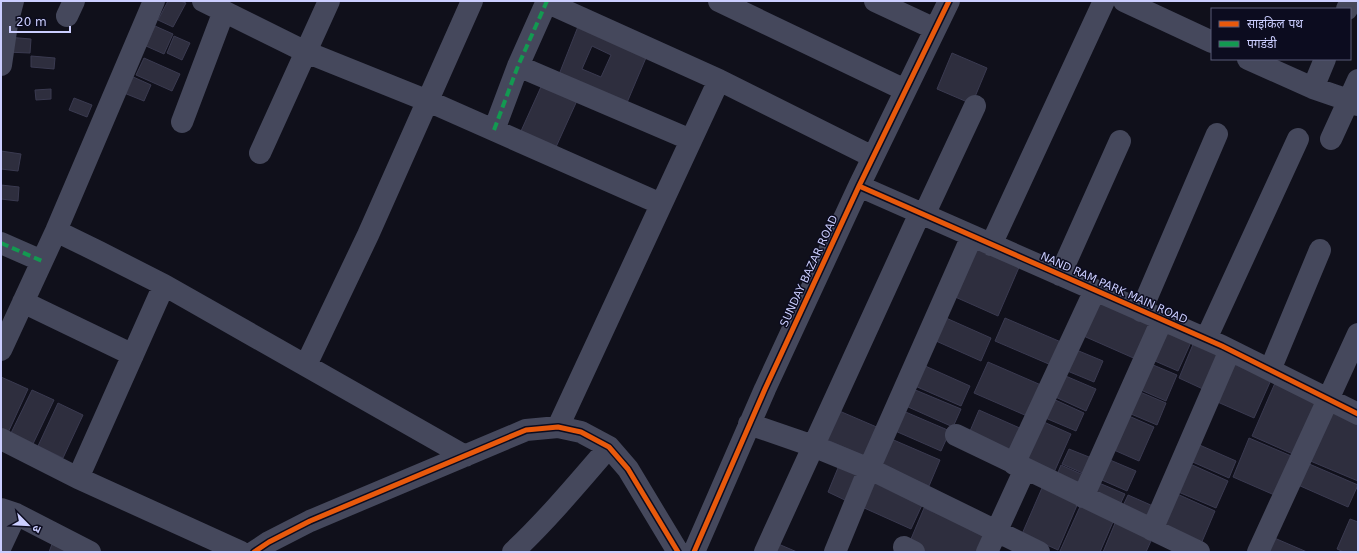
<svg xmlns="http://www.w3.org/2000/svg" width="1359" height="553" viewBox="0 0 1359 553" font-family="'DejaVu Sans','Noto Sans Devanagari',sans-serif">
	<rect width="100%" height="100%" fill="#10101b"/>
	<path fill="#2e2e3e" stroke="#3a3a50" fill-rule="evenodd" d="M168,1H180L186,3L173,27L158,20Z
		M579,24L648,53L626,105L558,77ZM592,46L611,55L601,77L582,69Z
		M155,26L173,34L164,54L146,46Z
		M174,36L190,43L182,60L167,53Z
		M7,37L31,39L30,53L6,52Z
		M952,53L987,68L972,104L937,89Z
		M31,56L55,58L54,69L31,67Z
		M144,58L180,74L172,91L136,75Z
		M131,76L151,85L144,101L124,93Z
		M545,78L580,94L556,147L521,131Z
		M51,89V99L36,100L35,90Z
		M74,98L92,105L87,117L69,110Z
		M1,151L21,154L18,171L1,169Z
		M1,185L19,187L18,201L1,199Z
		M975,246L1020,265L998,316L953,296Z
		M1095,298L1154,323L1138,360L1079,334Z
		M946,318L991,338L981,361L936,341Z
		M1005,318L1061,342L1051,365L995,341Z
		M1162,327L1192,340L1178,371L1148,358Z
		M1194,342L1221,353L1205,390L1179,378Z
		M1074,349L1103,361L1094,382L1065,370Z
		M988,362L1041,385L1027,416L974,393Z
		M1146,362L1177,375L1166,401L1134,387Z
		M1229,362L1271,380L1254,418L1213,400Z
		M923,365L970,386L961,406L915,386Z
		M1061,374L1096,389L1086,411L1051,395Z
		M1,377L28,389L7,435L1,430Z
		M1275,383L1318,402L1295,455L1252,436Z
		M913,389L961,409L953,427L906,406Z
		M1133,389L1166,403L1157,425L1124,411Z
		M32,390L54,400L32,446L10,435Z
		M1051,398L1084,413L1076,431L1043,417Z
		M58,403L83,415L63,458L38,446Z
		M1330,409L1358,421V481L1308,460Z
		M837,410L879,428L866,457L825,439Z
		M901,410L950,431L941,451L893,430Z
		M979,410L1022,429L1010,457L967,438Z
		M1122,413L1154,427L1139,461L1107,447Z
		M1037,419L1071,434L1052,477L1018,462Z
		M889,438L940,460L929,486L878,464Z
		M1249,438L1296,458L1279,497L1233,477Z
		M1195,443L1236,461L1229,478L1188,460Z
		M1069,449L1094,459L1087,475L1062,464Z
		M1103,457L1136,471L1127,491L1095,477Z
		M840,463L862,473L849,502L828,492Z
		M1188,463L1228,481L1216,508L1176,491Z
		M1307,463L1358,485L1348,507L1298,485Z
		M1061,465L1088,477L1081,493L1054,482Z
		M1092,480L1125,494L1118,509L1086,495Z
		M873,481L923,503L911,529L862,507Z
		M1045,481L1081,496L1058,550L1022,534Z
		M1175,493L1215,511L1201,544L1160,526Z
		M1128,495L1153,506L1146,521L1121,510Z
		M1083,500L1116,515L1100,552H1062L1060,551Z
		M924,508L989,536L982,552H921L908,546Z
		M1118,516L1155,532L1146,552H1103Z
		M1350,519L1358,522V552H1344L1337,549Z
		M1272,537L1307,552H1266Z
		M776,543L797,552H772Z
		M52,544L68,552H49Z"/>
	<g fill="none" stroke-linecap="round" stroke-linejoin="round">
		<path stroke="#45485c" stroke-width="22" d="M203,1L306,52L428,101L661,204
			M719,1L905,90
			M875,1L935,29
			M1124,1L1212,42
			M546,2L719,80L873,157
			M1347,9L1351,1
			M67,16L74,1
			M1248,59L1313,88L1348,100L1358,105
			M1,65L7,24L13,1
			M518,66L691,140
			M1313,88L1325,59
			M182,122L224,11
			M494,130L518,66L547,1
			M1331,139L1358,80
			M260,153L329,1
			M859,186L1222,346L1358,414
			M924,215L975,106
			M56,231L99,252L164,285L78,478
			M1,243L42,261
			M991,245L1104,1
			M1060,275L1120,141
			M164,285L465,456
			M23,302L133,355
			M1141,311L1217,134
			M1206,339L1298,139
			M1,350L56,231L154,1
			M306,365L368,235L472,1
			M1270,370L1320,250
			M749,424L813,446L874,471L1039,552
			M558,427L719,80
			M956,435L1199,552
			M1,439L78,478L241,552
			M1014,464L1095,290
			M1083,497L1162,320
			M1,509L16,514L90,552
			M1152,530L1230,350
			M1,546L16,514
			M904,547L914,552
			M254,552L269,542L310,521L526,430L558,427L581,432L609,447L628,469L678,552
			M513,552C547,520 578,483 609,447
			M694,552L765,389L859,186L949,1
			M765,552L920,213
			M835,552L869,469L972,236
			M987,552L1025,469
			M1258,552L1358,334"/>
		<path stroke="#139951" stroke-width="4" stroke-dasharray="8 4" stroke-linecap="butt" d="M494,130L518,66L547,1
			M1,243L42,261"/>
		<g stroke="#0c0c1f" stroke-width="8">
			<path id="cycleway" d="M859,186L1222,346L1358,414
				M254,552L269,542L310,521L526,430L558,427L581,432L609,447L628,469L678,552
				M694,552L765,389L859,186L949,1"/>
		</g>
		<use href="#cycleway" stroke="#e8590c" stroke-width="5"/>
	</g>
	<g text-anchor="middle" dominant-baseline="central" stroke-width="3" stroke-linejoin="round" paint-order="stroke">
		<g font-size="11" fill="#cbceff" stroke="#0c0c1f">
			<text transform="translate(809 271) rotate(-65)">SUNDAY BAZAR ROAD</text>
			<text transform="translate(1114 288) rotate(24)">NAND RAM PARK MAIN ROAD</text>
		</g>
	</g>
	<rect width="1359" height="553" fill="none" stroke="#cbceff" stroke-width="4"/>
	<rect x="1211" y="8" width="140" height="52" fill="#0c0c1f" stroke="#585a79"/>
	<rect x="1219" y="21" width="20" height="6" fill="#e8590c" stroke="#585a79"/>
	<text x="1247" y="28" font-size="12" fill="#cbceff">साइकिल पथ</text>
	<rect x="1219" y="41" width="20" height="6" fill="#139951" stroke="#585a79"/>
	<text x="1247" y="48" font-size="12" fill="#cbceff">पगडंडी</text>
	<g transform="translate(28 525) rotate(114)" stroke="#0c0c1f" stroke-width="3" paint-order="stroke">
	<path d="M0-3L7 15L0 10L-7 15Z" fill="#cbceff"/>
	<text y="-6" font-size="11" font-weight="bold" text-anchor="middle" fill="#cbceff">उ</text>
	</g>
	<path d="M10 26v6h60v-6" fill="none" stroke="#cbceff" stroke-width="2"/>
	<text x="16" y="26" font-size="12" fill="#cbceff" stroke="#0c0c1f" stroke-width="3" paint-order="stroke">20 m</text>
</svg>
